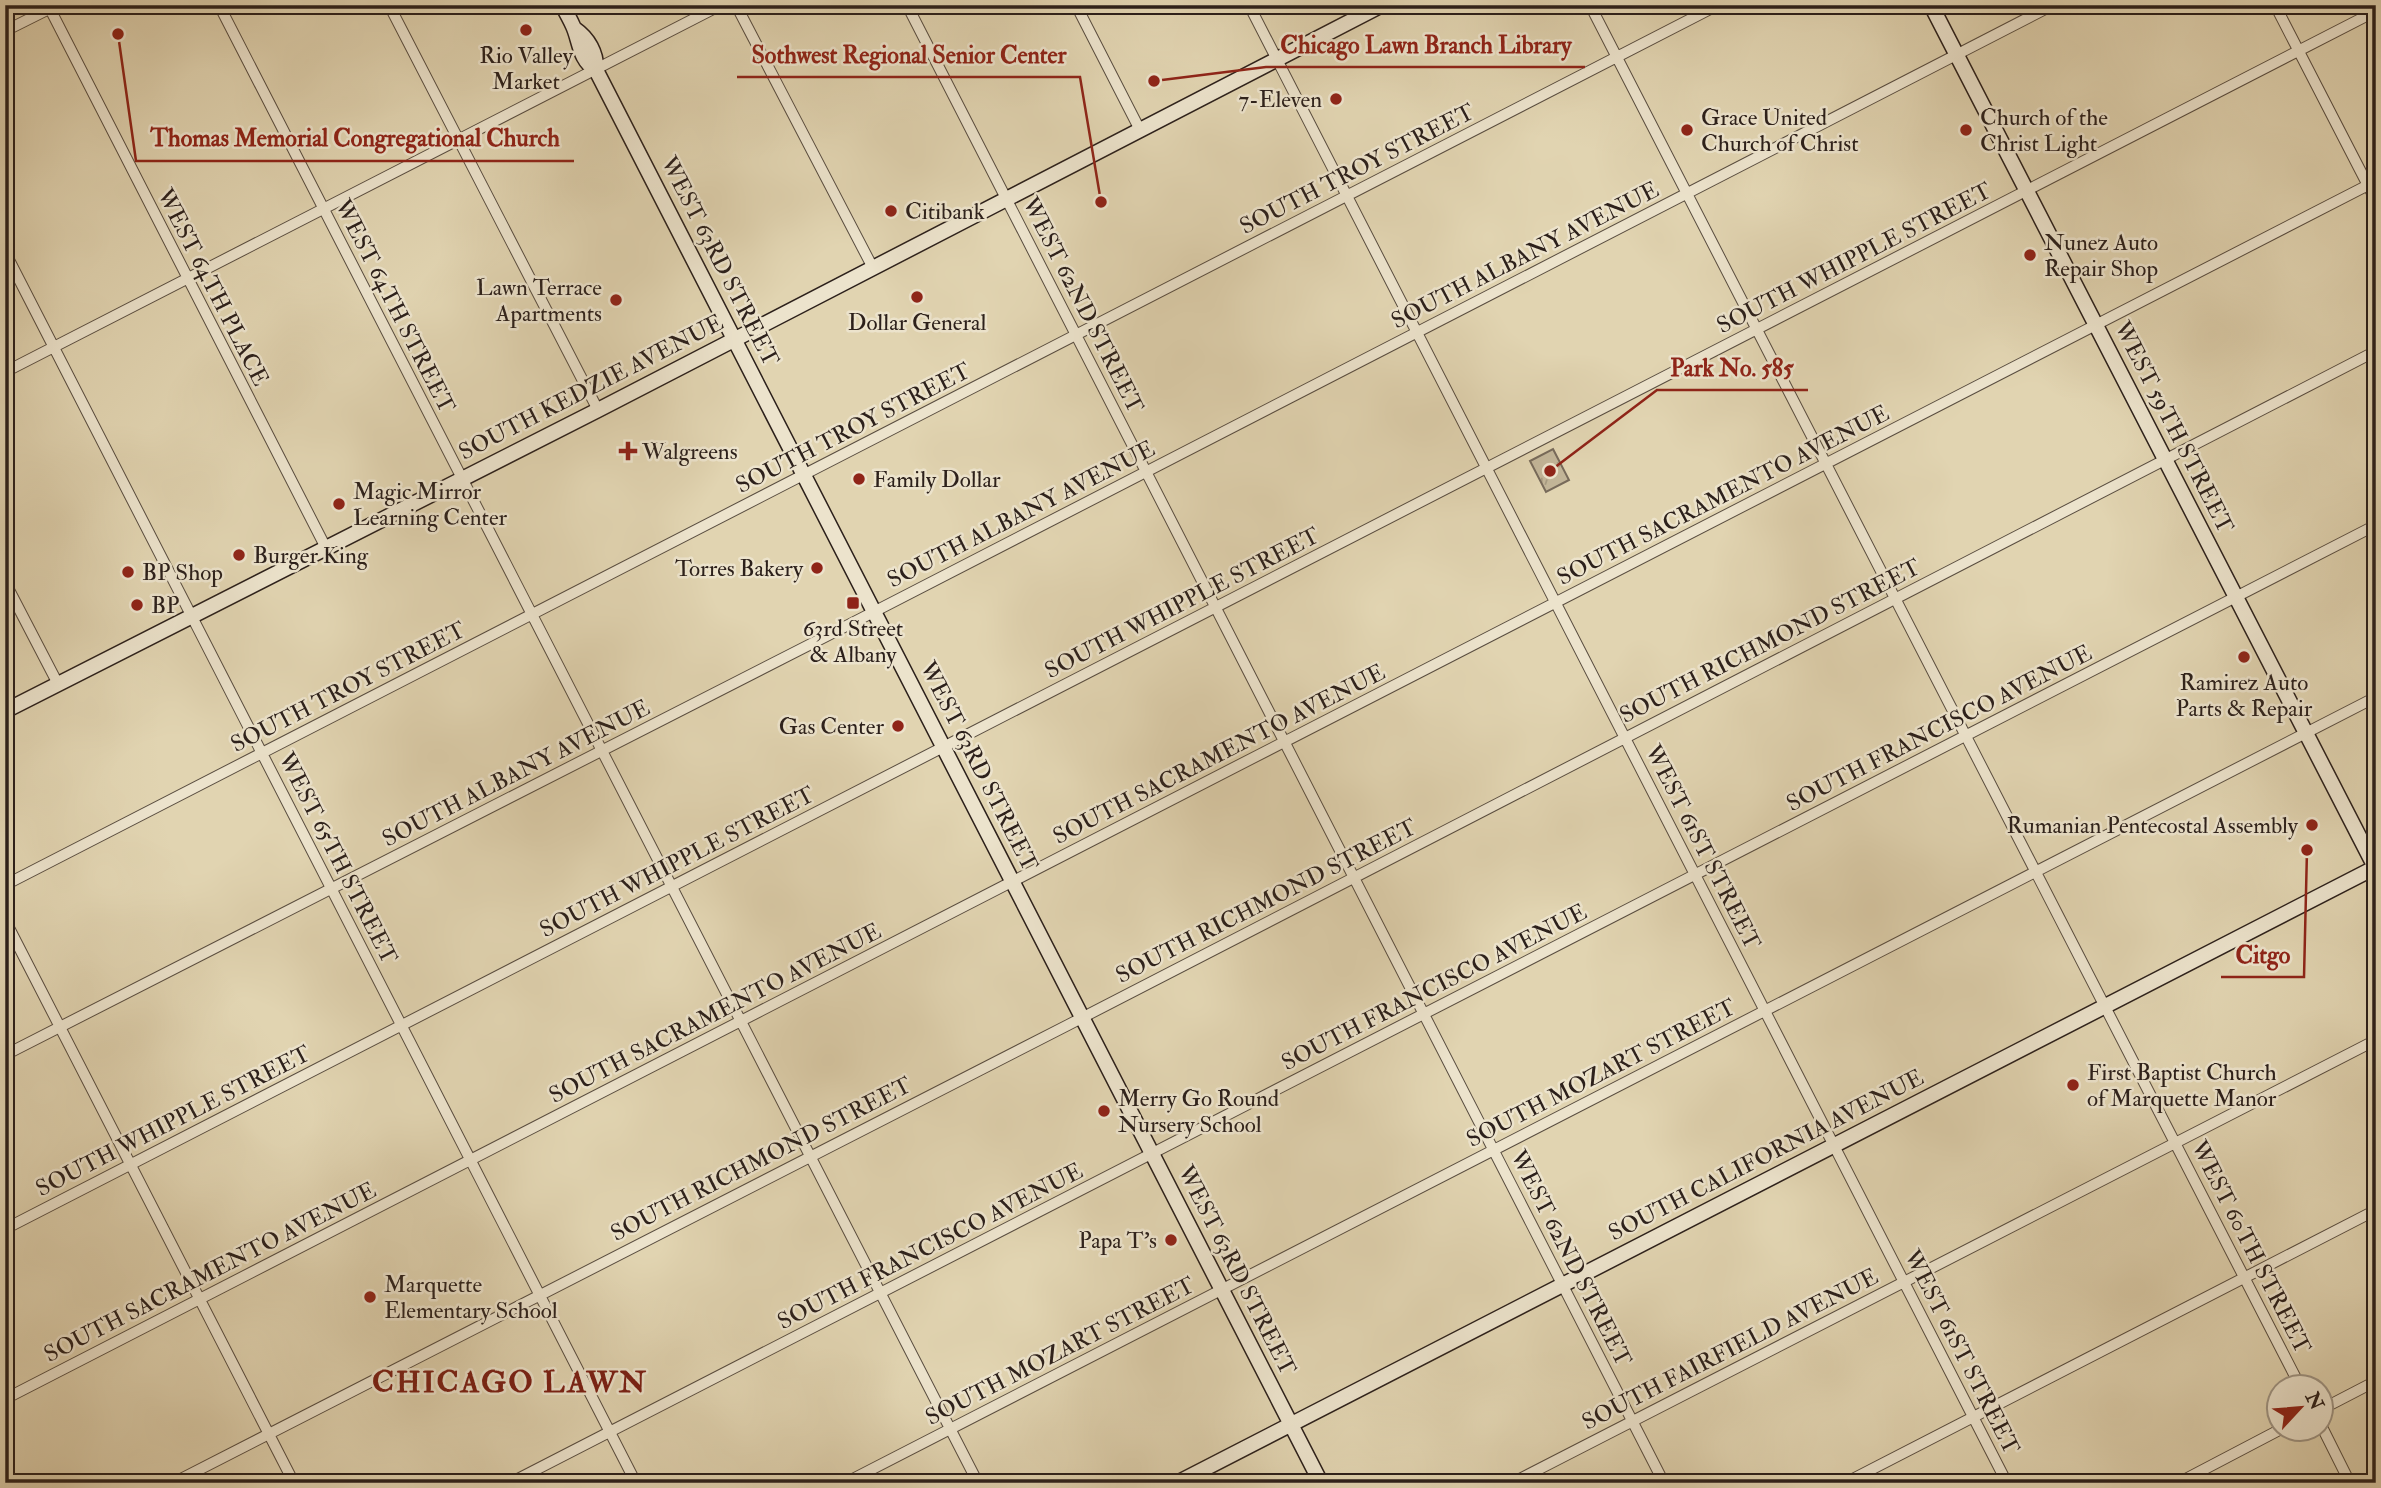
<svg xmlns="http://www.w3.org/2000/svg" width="2381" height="1488" viewBox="0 0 2381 1488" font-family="'IM FELL Double Pica',serif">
	<defs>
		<pattern id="park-tufts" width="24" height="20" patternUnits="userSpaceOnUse" patternTransform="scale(1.75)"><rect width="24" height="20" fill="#c2b598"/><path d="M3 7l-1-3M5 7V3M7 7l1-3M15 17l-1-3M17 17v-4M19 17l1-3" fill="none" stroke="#a79b82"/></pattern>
	</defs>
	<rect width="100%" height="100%" fill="#e1d4b1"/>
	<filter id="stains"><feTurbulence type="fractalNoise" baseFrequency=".00286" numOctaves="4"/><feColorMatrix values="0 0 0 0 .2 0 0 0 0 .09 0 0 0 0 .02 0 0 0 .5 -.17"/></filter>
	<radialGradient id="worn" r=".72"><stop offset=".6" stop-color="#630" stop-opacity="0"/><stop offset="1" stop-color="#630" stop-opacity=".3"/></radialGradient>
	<path fill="url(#park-tufts)" stroke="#776a5a" stroke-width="2" d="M1553,449L1569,480L1546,492L1530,461Z"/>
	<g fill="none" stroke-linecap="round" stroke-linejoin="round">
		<g stroke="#594d40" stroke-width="12">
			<path id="street" d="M48,5L326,548
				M219,5L978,1483
				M389,5L598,410
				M736,5L873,268
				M907,5L1664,1483
				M1076,5L1140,130
				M1249,5L2007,1483
				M1590,5L2300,1386
				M2275,5L2376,201
				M5,31L55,6
				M5,252L636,1483
				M5,372L721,5
				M5,582L58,684
				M5,885L1718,5
				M5,920L294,1483
				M5,1055L860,619L2053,5
				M5,1229L2376,11
				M5,1399L2376,181
				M2322,1409L2376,1381
				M2322,1427L2350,1483
				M173,1483L1068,1025L2376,351
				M510,1483L2376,525
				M845,1483L2376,697
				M1512,1483L2376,1040
				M1845,1483L2376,1210
				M2178,1483L2283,1428"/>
		</g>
		<g stroke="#2c201b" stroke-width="17">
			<path id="secondary" d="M562,5C566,12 570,19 573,26C580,41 579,60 596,70L1321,1483
				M1931,5L2376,869
				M575,29C588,38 597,53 596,70
				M5,711L598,410L1382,5
				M1177,1483L2376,867"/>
		</g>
		<use href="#street" stroke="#ece3cc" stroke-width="10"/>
		<use href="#secondary" stroke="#ece3cc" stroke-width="14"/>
	</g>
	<g fill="#8f2418" stroke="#ece3cc" stroke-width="2.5">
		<circle cx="526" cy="30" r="7"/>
		<circle cx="1336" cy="99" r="7"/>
		<circle cx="1687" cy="130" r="7"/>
		<circle cx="1966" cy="130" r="7"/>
		<circle cx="891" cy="211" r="7"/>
		<circle cx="2030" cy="255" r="7"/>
		<circle cx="917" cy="297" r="7"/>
		<circle cx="616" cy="300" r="7"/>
		<path d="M624.5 440.5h7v7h7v7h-7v7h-7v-7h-7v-7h7z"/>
		<circle cx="859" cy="479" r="7"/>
		<circle cx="339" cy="504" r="7"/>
		<circle cx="239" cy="555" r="7"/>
		<circle cx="817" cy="568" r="7"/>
		<circle cx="128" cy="572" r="7"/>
		<rect x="846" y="596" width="14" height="14" rx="3.5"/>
		<circle cx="137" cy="605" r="7"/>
		<circle cx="2244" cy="657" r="7"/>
		<circle cx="898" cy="726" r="7"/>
		<circle cx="2312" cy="825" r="7"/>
		<circle cx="2073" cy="1085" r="7"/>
		<circle cx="1104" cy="1111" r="7"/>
		<circle cx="1171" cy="1240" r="7"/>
		<circle cx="370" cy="1297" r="7"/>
	</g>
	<g text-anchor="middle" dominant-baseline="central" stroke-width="5" stroke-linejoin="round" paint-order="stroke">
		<g font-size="23" fill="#2c201b" stroke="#ece3cc" text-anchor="start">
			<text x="526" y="55" text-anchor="middle">Rio Valley<tspan x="526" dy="26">Market</tspan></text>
			<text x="1322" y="99" text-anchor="end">7-Eleven</text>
			<text x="1701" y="117">Grace United<tspan x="1701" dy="26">Church of Christ</tspan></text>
			<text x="1980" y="117">Church of the<tspan x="1980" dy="26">Christ Light</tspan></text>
			<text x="905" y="211">Citibank</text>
			<text x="2044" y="242">Nunez Auto<tspan x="2044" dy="26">Repair Shop</tspan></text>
			<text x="602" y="287" text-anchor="end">Lawn Terrace<tspan x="602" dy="26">Apartments</tspan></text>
			<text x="917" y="322" text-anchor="middle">Dollar General</text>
			<text x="642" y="451">Walgreens</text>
			<text x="873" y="479">Family Dollar</text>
			<text x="353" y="491">Magic Mirror<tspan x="353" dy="26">Learning Center</tspan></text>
			<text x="253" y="555">Burger King</text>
			<text x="803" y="568" text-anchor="end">Torres Bakery</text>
			<text x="142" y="572">BP Shop</text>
			<text x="151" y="605">BP</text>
			<text x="853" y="628" text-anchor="middle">63rd Street<tspan x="853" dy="26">&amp; Albany</tspan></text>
			<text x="2244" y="682" text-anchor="middle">Ramirez Auto<tspan x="2244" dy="26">Parts &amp; Repair</tspan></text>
			<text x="884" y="726" text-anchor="end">Gas Center</text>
			<text x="2298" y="825" text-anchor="end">Rumanian Pentecostal Assembly</text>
			<text x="2087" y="1072">First Baptist Church<tspan x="2087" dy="26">of Marquette Manor</tspan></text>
			<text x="1118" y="1098">Merry Go Round<tspan x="1118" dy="26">Nursery School</tspan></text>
			<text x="1157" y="1240" text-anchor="end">Papa T's</text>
			<text x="384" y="1284">Marquette<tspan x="384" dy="26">Elementary School</tspan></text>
		</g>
		<g font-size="23" fill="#2c201b" stroke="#ece3cc">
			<text transform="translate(1357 169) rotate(-27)">SOUTH TROY STREET</text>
			<text transform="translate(1525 255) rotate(-27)">SOUTH ALBANY AVENUE</text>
			<text transform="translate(1854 258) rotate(-27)">SOUTH WHIPPLE STREET</text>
			<text transform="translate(720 261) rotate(63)">WEST 63RD STREET</text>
			<text transform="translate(213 287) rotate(63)">WEST 64TH PLACE</text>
			<text transform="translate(1083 305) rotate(63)">WEST 62ND STREET</text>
			<text transform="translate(395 306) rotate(63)">WEST 64TH STREET</text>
			<text transform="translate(591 387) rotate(-27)">SOUTH KEDZIE AVENUE</text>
			<text transform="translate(2174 427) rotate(63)">WEST 59TH STREET</text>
			<text transform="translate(853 428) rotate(-27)">SOUTH TROY STREET</text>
			<text transform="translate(1723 495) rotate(-27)">SOUTH SACRAMENTO AVENUE</text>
			<text transform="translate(1021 514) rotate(-27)">SOUTH ALBANY AVENUE</text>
			<text transform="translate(1182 603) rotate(-27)">SOUTH WHIPPLE STREET</text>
			<text transform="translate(1770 641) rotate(-27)">SOUTH RICHMOND STREET</text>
			<text transform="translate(348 687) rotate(-27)">SOUTH TROY STREET</text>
			<text transform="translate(1939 728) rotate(-27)">SOUTH FRANCISCO AVENUE</text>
			<text transform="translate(1219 754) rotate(-27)">SOUTH SACRAMENTO AVENUE</text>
			<text transform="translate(979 766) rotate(63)">WEST 63RD STREET</text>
			<text transform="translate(516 773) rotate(-27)">SOUTH ALBANY AVENUE</text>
			<text transform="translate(1703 847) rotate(63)">WEST 61ST STREET</text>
			<text transform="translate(338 858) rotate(63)">WEST 65TH STREET</text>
			<text transform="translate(677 862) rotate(-27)">SOUTH WHIPPLE STREET</text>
			<text transform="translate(1266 901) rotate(-27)">SOUTH RICHMOND STREET</text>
			<text transform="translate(1434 987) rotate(-27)">SOUTH FRANCISCO AVENUE</text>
			<text transform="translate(715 1013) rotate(-27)">SOUTH SACRAMENTO AVENUE</text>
			<text transform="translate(1601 1073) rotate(-27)">SOUTH MOZART STREET</text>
			<text transform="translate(173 1121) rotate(-27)">SOUTH WHIPPLE STREET</text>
			<text transform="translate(1766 1155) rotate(-27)">SOUTH CALIFORNIA AVENUE</text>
			<text transform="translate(761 1159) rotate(-27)">SOUTH RICHMOND STREET</text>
			<text transform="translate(930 1246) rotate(-27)">SOUTH FRANCISCO AVENUE</text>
			<text transform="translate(2251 1247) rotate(63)">WEST 60TH STREET</text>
			<text transform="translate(1571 1258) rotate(63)">WEST 62ND STREET</text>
			<text transform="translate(1237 1270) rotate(63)">WEST 63RD STREET</text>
			<text transform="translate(210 1272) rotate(-27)">SOUTH SACRAMENTO AVENUE</text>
			<text transform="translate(1730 1349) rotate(-27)">SOUTH FAIRFIELD AVENUE</text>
			<text transform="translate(1060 1351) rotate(-27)">SOUTH MOZART STREET</text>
			<text transform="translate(1962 1352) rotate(63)">WEST 61ST STREET</text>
		</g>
		<g font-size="30" font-weight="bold" letter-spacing="2" fill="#7a1f14" stroke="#ece3cc">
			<text x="510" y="1382">CHICAGO LAWN</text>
		</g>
	</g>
	<path fill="none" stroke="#8f2418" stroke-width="2.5" d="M1154 81L1266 67H1585M1101 202L1080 77H737M118 34L136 161H574M1550 471L1657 390H1808M2307 850L2304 977H2221"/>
	<g fill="#8f2418" stroke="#ece3cc" stroke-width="2.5">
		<circle cx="1154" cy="81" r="7"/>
		<circle cx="1101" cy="202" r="7"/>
		<circle cx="118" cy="34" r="7"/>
		<circle cx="1550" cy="471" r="7"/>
		<circle cx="2307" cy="850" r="7"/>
	</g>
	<g font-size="24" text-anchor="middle" font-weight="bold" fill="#8f2418" stroke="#ece3cc" stroke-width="5" stroke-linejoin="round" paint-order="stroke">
		<text x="1426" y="53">Chicago Lawn Branch Library</text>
		<text x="909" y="63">Sothwest Regional Senior Center</text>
		<text x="355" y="146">Thomas Memorial Congregational Church</text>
		<text x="1732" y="376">Park No. 585</text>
		<text x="2263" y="963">Citgo</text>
	</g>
	<rect width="2381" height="1488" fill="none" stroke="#e1d4b1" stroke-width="28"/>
	<rect x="7" y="7" width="2367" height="1474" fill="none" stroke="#2c201b" stroke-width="3.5"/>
	<rect x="14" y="14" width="2353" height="1460" fill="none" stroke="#2c201b" stroke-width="2"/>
	<g transform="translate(2300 1408) rotate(64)"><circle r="33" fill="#ece3cc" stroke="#9f9585" stroke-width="2"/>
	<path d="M0-5L12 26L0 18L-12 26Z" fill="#8f2418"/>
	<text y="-10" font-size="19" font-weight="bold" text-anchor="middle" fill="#2c201b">N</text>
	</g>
	<rect width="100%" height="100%" filter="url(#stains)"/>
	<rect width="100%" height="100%" fill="url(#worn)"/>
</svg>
